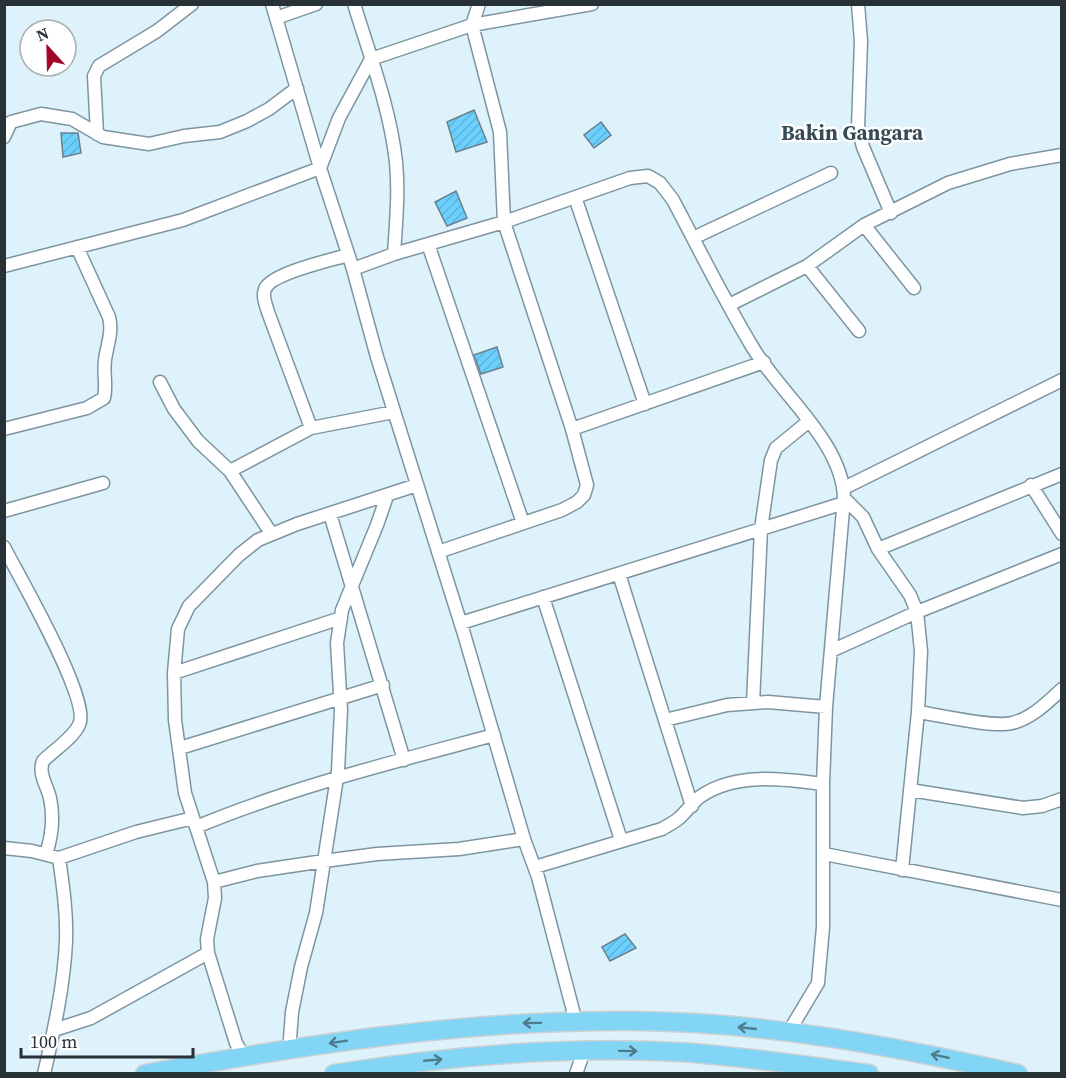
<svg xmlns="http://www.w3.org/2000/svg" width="1066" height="1078" viewBox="0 0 1066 1078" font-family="'Source Serif 4',serif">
	<defs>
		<pattern id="building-hatch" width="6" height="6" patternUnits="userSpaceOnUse" patternTransform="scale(1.5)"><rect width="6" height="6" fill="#6bd0fd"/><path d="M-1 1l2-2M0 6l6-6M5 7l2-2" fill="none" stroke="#5db3d9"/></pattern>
	</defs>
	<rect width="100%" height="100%" fill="#def2fc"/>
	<path fill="url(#building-hatch)" stroke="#6a808c" stroke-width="1.5" d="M474,110L487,142L456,152L447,122Z
		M601,122L611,135L594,148L584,135Z
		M61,133H78L81,153L63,157Z
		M456,191L467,218L447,226L435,202Z
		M497,347L503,367L481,374L474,355Z
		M625,934L636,948L610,961L602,947Z"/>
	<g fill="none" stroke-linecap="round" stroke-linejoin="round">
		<g stroke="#7e95a1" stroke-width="15">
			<path id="street" d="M272,4L320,168L353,269L377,357L464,634L524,839L538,877L576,1022
				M354,4C370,56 390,108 396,162C399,193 396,223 394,254
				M858,4L861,41L858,128L863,147L891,213
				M276,18L316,4
				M11,122L41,114L72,119L103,137L149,144L184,136L220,132L247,121L269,109L297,88
				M97,134L94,76L99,66L157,31L192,4
				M4,137L11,122
				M575,197L645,404
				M864,225L914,288
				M693,238L831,173
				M428,244L523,523
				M4,266L183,220L320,168L339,118L371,59L472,25L592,4
				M807,266L859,331
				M353,269L394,254L504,222L630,178L648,176L660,183L673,200C699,249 724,300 753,348C780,393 843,443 844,498L826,707L823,784V927L818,983L788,1033
				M729,305L807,266L864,225L948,183L1010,164L1062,155
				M160,382L174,409L198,441L230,471L271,533
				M311,428L268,312C266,305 262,296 265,289C271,273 332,260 348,255
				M4,429L87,408L104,398C107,385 103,372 105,360C107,345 113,332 109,317L77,247
				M572,429L764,362
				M230,471L311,428L394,412
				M1031,485L1062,534
				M844,488L1062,380
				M844,498L863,517L878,549L910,595L917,612L921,651L918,712L902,870
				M4,511L103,483
				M330,514L404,760
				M4,547C18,575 92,701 79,725C72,739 54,750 43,761C38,774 47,785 50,798C54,817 52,836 46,854
				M878,549L1062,474
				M438,552L562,510L577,502L584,495L587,485L572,429L504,222L500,132L472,25L479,4
				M619,574L692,806
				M543,597L621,840
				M461,623L844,503
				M831,651L917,612L1062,554
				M174,673L341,618
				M753,703L761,529L771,460L776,448L809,421
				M918,712C939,715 993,728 1012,723C1031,719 1048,702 1062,689
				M665,720L727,705L768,702L826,707
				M180,748L383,685
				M910,790L1023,808L1042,806L1062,799
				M196,827C292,787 394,762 494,735
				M4,848L32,851L59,858L136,832L193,818
				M824,854L1062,900
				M535,867L662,829C667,826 673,823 678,819C686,813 692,802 701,796C736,772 784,779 823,784
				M214,882L257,871L324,861L377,854L459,849L524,839
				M54,1030L91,1018L208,953
				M294,1049L290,1039L292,1012L301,967L316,913L338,771L341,710L337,643L342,610L377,525L387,496
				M244,1057L236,1043L208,953L207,939L215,898L214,882L185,793L175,720L174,673L178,629L189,606L239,555L258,540L297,524L417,485
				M44,1074C54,1030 64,986 66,941C67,913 63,886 59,858
				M576,1074L584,1051"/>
		</g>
		<g stroke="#cfd2d3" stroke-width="21">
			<path id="primary" d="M145,1074C307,1044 471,1019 636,1021C765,1022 893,1046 1018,1074
				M334,1074C447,1056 564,1046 679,1052C742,1056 806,1066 869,1074"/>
		</g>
		<use href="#street" stroke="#fff" stroke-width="12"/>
		<use href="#primary" stroke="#82d5f5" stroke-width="18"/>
	</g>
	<defs><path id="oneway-shaft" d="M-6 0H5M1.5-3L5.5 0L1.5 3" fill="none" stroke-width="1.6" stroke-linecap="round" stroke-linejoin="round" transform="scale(1.5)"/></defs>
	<g stroke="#507b8c">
		<use href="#oneway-shaft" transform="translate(532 1023) rotate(179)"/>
		<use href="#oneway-shaft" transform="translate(747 1028) rotate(-174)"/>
		<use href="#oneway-shaft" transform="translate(338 1042) rotate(171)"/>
		<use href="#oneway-shaft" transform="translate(628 1051) rotate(1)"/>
		<use href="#oneway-shaft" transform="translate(940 1056) rotate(-168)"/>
		<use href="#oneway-shaft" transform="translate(433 1060) rotate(-5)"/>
	</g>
	<g text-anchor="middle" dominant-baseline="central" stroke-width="5" stroke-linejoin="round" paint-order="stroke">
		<g font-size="21" font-weight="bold" fill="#364b56" stroke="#fff">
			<text x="852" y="132">Bakin Gangara</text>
		</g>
	</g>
	<rect width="1066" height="1078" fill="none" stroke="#273136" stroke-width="12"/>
	<g transform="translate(48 48) rotate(338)"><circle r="28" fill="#ffffff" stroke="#a9adaf" stroke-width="1.5"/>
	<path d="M0-4.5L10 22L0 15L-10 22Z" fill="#a30529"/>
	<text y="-9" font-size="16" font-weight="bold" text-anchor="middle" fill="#273136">N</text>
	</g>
	<path d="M21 1048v9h172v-9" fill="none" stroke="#273136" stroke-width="3"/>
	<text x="30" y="1048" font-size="18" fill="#273136" stroke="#ffffff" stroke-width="4.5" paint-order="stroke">100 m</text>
</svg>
